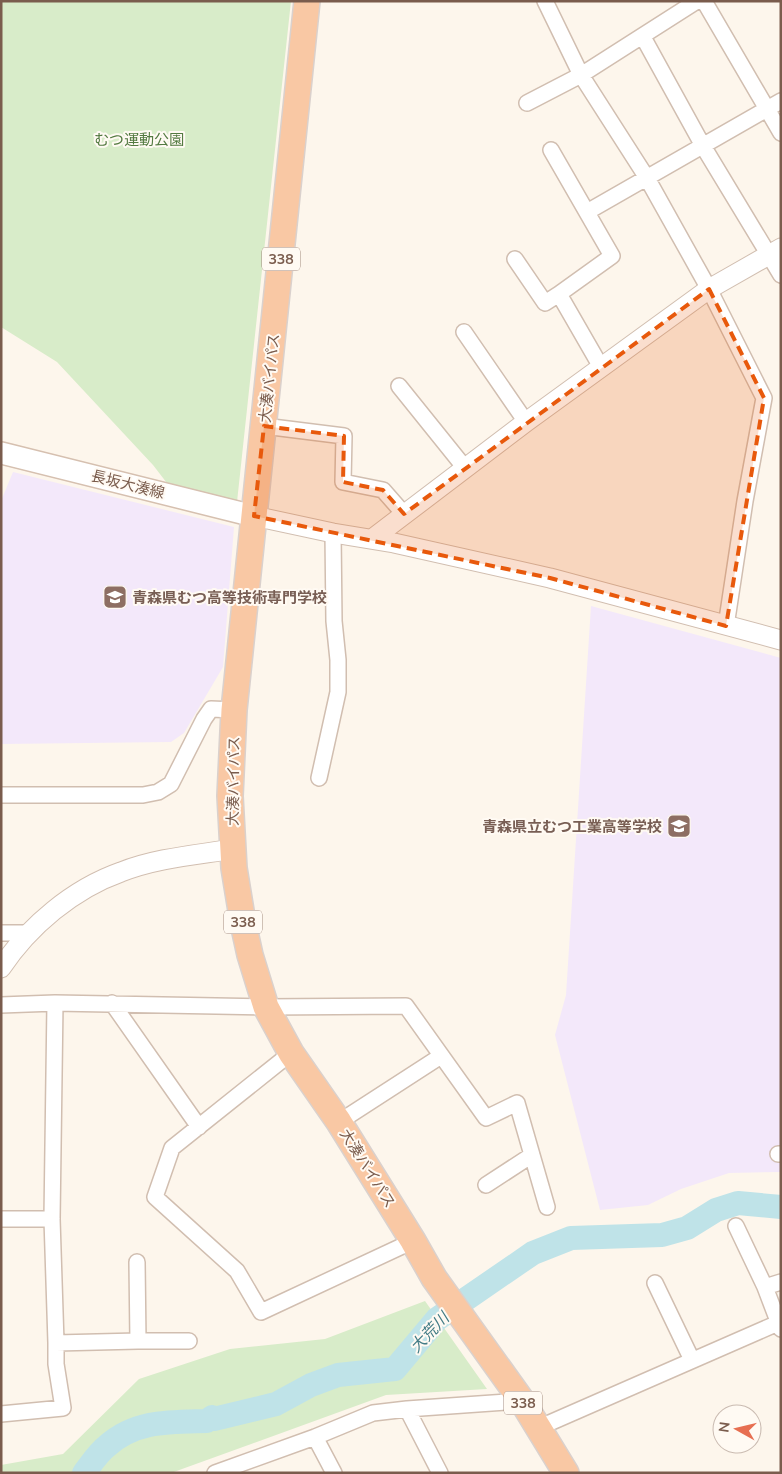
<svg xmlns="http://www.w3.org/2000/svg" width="782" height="1474" viewBox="0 0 782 1474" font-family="Mulish,'Noto Sans JP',sans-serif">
	<rect width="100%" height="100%" fill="#fdf6ec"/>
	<path fill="#f3e8fa" d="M13,472L234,527L223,667L184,733L171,742L1,744V501Z
		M591,606L781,658V1172L729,1173L681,1189L648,1205L600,1210L555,1035L566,995Z"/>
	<path fill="#d8ecc9" d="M1,1H291L237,502L170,487L153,465L57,362L1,327Z
		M425,1301L487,1389L386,1395L171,1473H1V1465L63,1454L139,1379L230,1349L325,1339Z"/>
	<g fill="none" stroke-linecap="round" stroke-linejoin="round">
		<path stroke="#bfe3e8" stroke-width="24" d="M84,1473C91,1464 98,1453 107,1446C136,1420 170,1422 207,1421L212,1417L214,1419L276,1404L311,1385L338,1375L395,1369L437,1319L533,1253L571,1238L662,1235L687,1228L716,1210L738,1203L781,1207"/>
		<g stroke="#d1beb0" stroke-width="18">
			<path id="minor" d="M545,1L581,75L647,178L709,289L764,398L745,501L726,626
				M704,1L781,133
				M643,37L703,146L781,275
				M527,103L581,75L697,1
				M551,150L612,256L559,294L601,367
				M587,212L781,101
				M515,259L545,303L559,294
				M464,332L526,422
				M399,386L465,468
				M264,426L344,436L343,482L383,490L404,514
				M319,778L338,692V660L334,621L333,533
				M1,795H143L158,792L171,784L204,719L211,709L234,710
				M1,933H28
				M55,1003L52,1219L56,1343L138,1341H189
				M112,1003L199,1127
				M1,1005L55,1003L266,1007L406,1006L486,1118L517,1103L547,1207
				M291,1053L172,1148L155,1197L237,1271L261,1312L413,1241
				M339,1122L441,1056
				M778,1154H781
				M486,1185L532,1155
				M1,1219H52
				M736,1226L765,1287
				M137,1262L138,1341
				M781,1282L765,1287L781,1329
				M655,1283L692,1360
				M407,1409L440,1473
				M1,1414L63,1408L56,1364V1343
				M538,1428L778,1323
				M315,1437L334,1473
				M215,1473L315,1437L373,1413L407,1409L522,1401"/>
		</g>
		<g stroke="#d1beb0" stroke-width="21">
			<path id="tertiary" d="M254,516L333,533L394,543L550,578L781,640
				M372,539L526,422L709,289L781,248
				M1,968C29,926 73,889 121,872C156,858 196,855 233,849"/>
		</g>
		<g stroke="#d6c0b0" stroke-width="24">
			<path id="secondary" d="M1,453L254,516"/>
		</g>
		<g stroke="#dad1cd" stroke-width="28">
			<path id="trunk" d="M307,1L234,710L230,796L234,868L243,923L250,955L266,1007L291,1053L339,1122L413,1241L434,1278L522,1401L566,1473"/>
		</g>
		<use href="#minor" stroke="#fff" stroke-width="15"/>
		<use href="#tertiary" stroke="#fff" stroke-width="19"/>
		<use href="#secondary" stroke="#fff" stroke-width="21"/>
		<use href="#trunk" stroke="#f9c8a4" stroke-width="25"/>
	</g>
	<path fill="#e8590c" fill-opacity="0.2" stroke="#e8590c" stroke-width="4" stroke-dasharray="10 6" stroke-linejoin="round" d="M709,289L764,398L726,626L550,578L254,516L264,426L344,436L343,482L383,490L404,514Z"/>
	<defs>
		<g id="university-square" transform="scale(1.25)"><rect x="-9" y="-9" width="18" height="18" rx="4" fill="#8d6e63" stroke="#fffaf3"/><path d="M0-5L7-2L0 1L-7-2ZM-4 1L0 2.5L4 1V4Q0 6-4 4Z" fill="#fff"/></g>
		<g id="school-square" transform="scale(1.25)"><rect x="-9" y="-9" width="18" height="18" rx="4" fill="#8d6e63" stroke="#fffaf3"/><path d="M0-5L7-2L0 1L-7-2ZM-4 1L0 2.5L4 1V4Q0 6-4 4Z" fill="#fff"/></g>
	</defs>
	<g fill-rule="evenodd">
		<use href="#university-square" x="115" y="597"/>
		<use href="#school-square" x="679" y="826"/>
	</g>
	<g text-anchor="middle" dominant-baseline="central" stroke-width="4" stroke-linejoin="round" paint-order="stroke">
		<g fill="#fffaf3" stroke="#a28b7f" stroke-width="1">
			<rect x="262" y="247.5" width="38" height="23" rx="4"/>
			<rect x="224" y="910.5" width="38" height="23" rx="4"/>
			<rect x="504" y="1391.5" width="38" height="23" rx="4"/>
		</g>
		<g font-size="14" font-weight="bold" fill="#7a5c4d">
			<text x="281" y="259">338</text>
			<text x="243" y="922">338</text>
			<text x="523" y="1403">338</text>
		</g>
		<g font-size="15" fill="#537a41" stroke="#fffaf3">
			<text x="139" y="139">むつ運動公園</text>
		</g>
		<g font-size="15" fill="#7a5c4d" stroke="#fffaf3">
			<text transform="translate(269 378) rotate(-84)">大湊バイパス</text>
			<text transform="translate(128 484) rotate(14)">長坂大湊線</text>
			<text transform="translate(233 781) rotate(-89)">大湊バイパス</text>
			<text transform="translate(368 1168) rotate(58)">大湊バイパス</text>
		</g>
		<g font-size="15" font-weight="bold" fill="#785e54" stroke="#fffaf3" text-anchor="start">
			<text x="132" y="597">青森県むつ高等技術専門学校</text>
			<text x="662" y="826" text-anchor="end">青森県立むつ工業高等学校</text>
		</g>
		<g font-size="16" font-style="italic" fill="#437c86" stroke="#fffaf3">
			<text transform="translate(429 1332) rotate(-46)">大荒川</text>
		</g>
	</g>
	<rect width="782" height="1474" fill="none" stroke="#7a5c4d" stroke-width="5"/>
	<g transform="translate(737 1429) rotate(278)"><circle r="24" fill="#fffaf3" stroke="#cabbb1"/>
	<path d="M0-4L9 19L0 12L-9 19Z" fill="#e76f51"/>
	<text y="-8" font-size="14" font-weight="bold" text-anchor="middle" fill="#7a5c4d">N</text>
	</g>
</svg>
